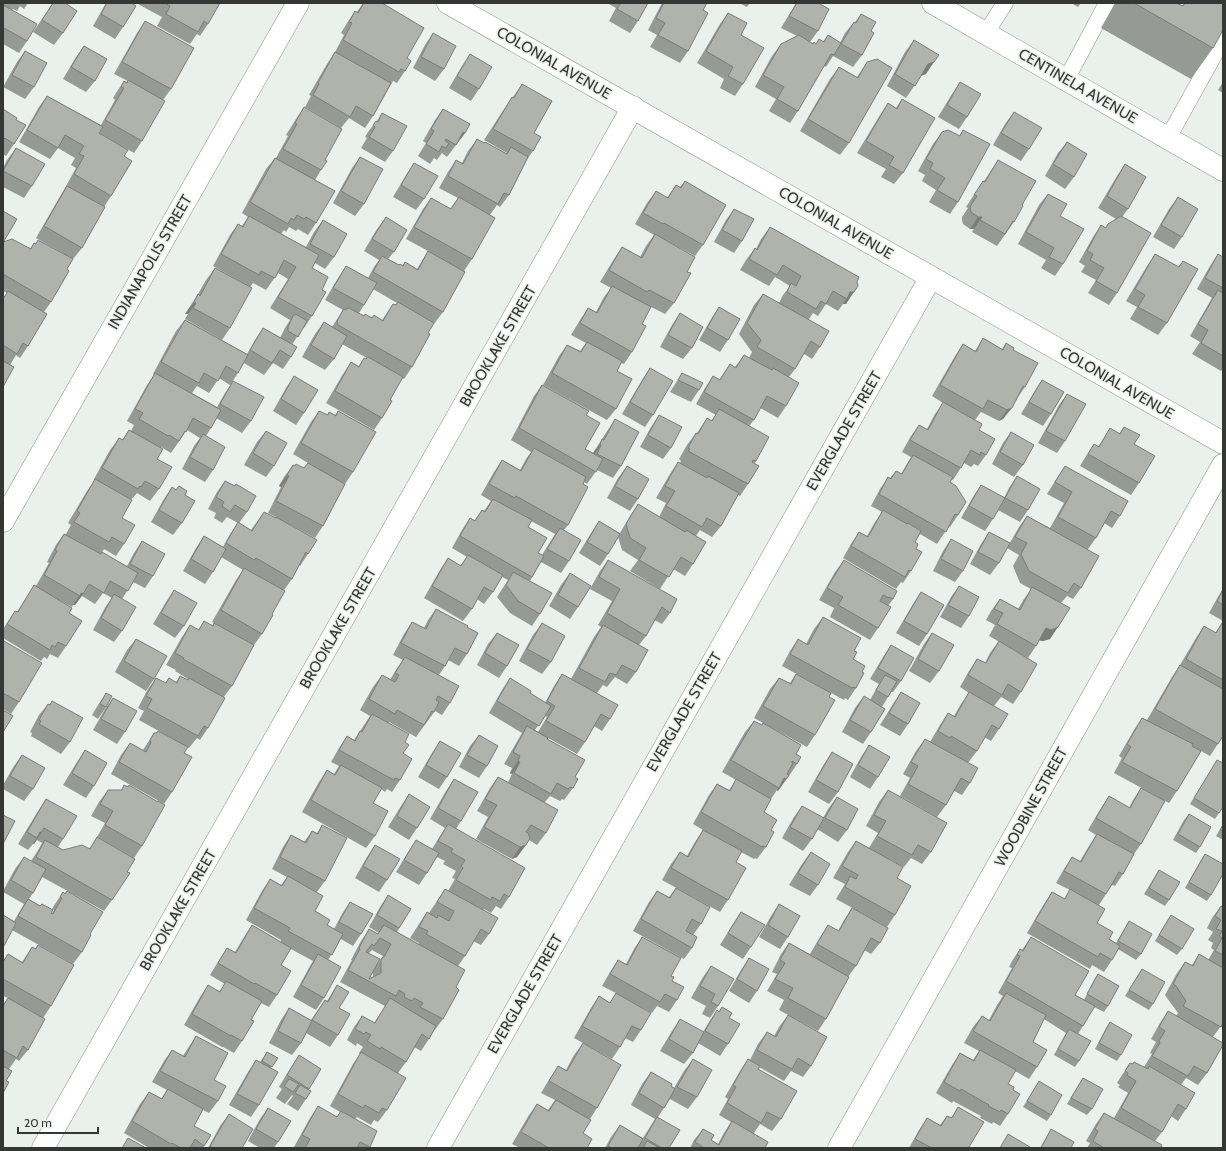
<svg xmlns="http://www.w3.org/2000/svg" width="1226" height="1151" viewBox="0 0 1226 1151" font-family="Cabin,sans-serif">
	<rect width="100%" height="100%" fill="#eaf1ec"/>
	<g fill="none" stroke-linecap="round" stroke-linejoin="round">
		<g stroke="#8a908b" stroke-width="17">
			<path id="lane" d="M986,33L1005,3
				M1066,80L1107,3
				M1168,138L1223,39"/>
		</g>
		<g stroke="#8a908b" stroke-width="23">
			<path id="street" d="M448,3L1223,443
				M3,521L298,3
				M43,1148L633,107
				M438,1148L931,277
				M839,1148L1223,465"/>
		</g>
		<g stroke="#8a908b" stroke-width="23">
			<path id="secondary" d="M933,3L1223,170"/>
		</g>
		<use href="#lane" stroke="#fff" stroke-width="16"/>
		<use href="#street" stroke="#fff" stroke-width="22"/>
		<use href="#secondary" stroke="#fff" stroke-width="22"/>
	</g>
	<path fill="#969a94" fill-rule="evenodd" d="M3,3H28L24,9L20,6L17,11L13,9L12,10L27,41L19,53L3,44Z
		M53,3L63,33L54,45L33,32Z
		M106,3H131L123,27L115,39L93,26Z
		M136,3H220L208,24L200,36L197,34L190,44L157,26L162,17Z
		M363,3H382L407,58L405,71L397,83L393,81L373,116L365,128L349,118L341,128L305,107L311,96L309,95L327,64L335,52L344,35L341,33L347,23L355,11L357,12Z
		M607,3H648L638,21L630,33L609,21L616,8Z
		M662,3H707L703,10L688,51L680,63L650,47L657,35L648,30Z
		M739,3H750L747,7Z
		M796,3H820L818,31L810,42L813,44L823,42L828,35L840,43L845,33L854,22H855L861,14L871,31L862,55L853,67L833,56L826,67L824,66L798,111L790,123L769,111L776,99L755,87L772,56L781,44L797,36L781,28Z
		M1071,3H1081L1078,7Z
		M1115,3H1176L1182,6L1184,3H1223L1213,48L1191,79L1101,28Z
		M728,13L741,35L743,84L735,96L720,88L724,79L697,63L720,24Z
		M145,21L171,89L163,100L142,141L134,153L99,133L124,156L111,196L104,207L82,248L73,259L36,238L59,198L66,186L76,168L71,165L75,158L58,148L50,159L19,142L39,107L47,96L101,125L115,100L113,98L116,93L124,81L127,83L128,81L114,74L137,33Z
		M433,33L444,69L435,81L413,68L425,45Z
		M914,40L926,74L921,76L906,98L887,86L905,52Z
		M84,46L95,81L86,92L63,79L76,57Z
		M25,51L34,87L25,99L3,87L17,62Z
		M470,54L479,89L471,101L449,88L462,66Z
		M867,62L849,143L840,155L800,131L830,79L839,67L857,77Z
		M960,82L967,117L959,129L938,117L952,94Z
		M1223,82V93L1218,90Z
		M522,84L534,133L533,151L526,161L509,195L500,207L497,205L490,215L472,259L464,271L443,312L434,324L433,323L428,333L412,367L404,379L402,378L390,400L382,418L374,430L326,403L343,374L351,362L359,366L364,358L366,359L367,358L342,344L334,359L325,370L302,357L315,334L324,322L332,327L343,310L325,300L338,278L346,266L368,278L374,267L379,260L364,251L377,229L386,217L394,252L388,259L399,265L403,266L405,262L417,269L428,251L406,239L423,209L431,198L450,209L458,198L439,188L448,172L456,160L462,163L468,151L477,139L507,154V153L484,140L504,109L512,97H513ZM373,289L397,303L396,305L393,304L382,320L363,316L359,313L364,305Z
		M902,99L903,173L894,184L881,177L886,169L857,153L880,115L888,103L896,108Z
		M304,107L325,160L321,170L315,180L316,223L308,235L298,229L296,231L289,227L286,232L284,230L281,234L306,247L314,232L323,220L334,257L325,269L315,263L312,268L322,290L312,316L304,328L303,327L292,345L291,357L283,369L273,363L264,375L244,363L238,373L230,385L219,378L209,393L197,386L192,393L217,407L225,393L233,381L251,421L242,433L216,418L211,428L206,436L213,470L205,482L182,469L194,446L200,438L187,430L171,453L161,447L157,459L159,489L150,501L137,493L133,498H132L122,518L124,544L116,556L104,549L101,554L127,566L134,553L142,541L153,576L145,588L133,582L122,599V631L114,642L93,630L106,606L112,598L103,593L95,604L82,596L75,605H73L72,607L59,600L69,613L66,646L58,658L50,654L47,659L44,657L41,661L3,638V629L15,611L17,612L34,585L36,586L49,563L47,562L56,545L64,534H66L71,525L68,523L87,491L95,480L94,479L110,450L119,438L122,440L129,430L131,431L134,425L127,421L147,385L154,375L153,374L176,331L185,320L247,354L255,340L263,328L280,338L285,328L290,320L270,308L288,279L278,273L266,290L253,283L250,287L213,266L230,235L238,224L242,226L248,217L242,213L266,169L275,158H276L288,136L286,135L296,119Z
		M3,109L16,120L14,144L6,156L3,154Z
		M443,109L465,133L447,157L442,153L437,160L434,158L430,164L418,156L426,143L423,141L435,120Z
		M1014,112L1029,149L1021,161L993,145L1005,124Z
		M382,113L393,151L385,162L361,148L367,138L365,137L368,132L376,121H377Z
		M963,130L958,202L950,214L929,202L936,190L922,181L925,175L918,171L933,144L942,132L959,136Z
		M1067,142L1074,177L1065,189L1045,176L1058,153Z
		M16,148L32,186L24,198L3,187V168L7,160Z
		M360,157L364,204L355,216L333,203L352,168Z
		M998,160L1022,205L1014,222L997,246L972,232L974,229H970L963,224L962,220V217L968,208L966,207L975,193L983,181H984Z
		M414,163L424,199L416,210L393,197L406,175Z
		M1125,164L1128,209L1122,217L1117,293L1109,305L1088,293L1096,280L1081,272L1085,266L1079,262L1093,237L1101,225L1106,228L1108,224L1116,219L1098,208L1117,176Z
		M685,181L703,245L695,256L656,235L687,272L674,303L665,314L651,307L642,324L632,352L624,364L621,363L617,371L616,409L607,420L543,385L559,356L567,345L580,351L586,343L571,335L580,320L588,308L596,312L604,297L611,288L600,282L614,259L622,247L640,257L646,246L654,235L635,224L647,203L656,191L667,198L676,185L680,187Z
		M1048,194L1060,216L1063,264L1055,276L1041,268L1046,260L1018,244L1039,205Z
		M1178,197L1182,237L1174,249L1153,237L1169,209Z
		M734,209L742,241L734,253L714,242L726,220Z
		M770,227L857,282L846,304H843L838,311L826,304L818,316L813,313L809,319L820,347L812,359L804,354L795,369L789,377L786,406L778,418L760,408L754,420L749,426L756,461L755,463L748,484L740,496L738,495L721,526L712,537L700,530L696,536L693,564L685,576L673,569L660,589L630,571L638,560L622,550L618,537L608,554L600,566L579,553L591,533L599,521L620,533L630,516L638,504L659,517L666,503L656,498L670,474L678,462L707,478L680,463L681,461L679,459L687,445L696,433H697L707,418L711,421L716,415L696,404L705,388L713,376L719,380L730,364L735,367L744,355L749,358L752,352L739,334L754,305L763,294L779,303L783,295L790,286L775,277L769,286L740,270L746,260L755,248L756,249L761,239Z
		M3,241H4L3,242L30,249L34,243L67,269L51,302L44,312L28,346L20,358L16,355L10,365L3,387V299L7,293L3,291Z
		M1155,254L1178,267L1183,261L1167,323L1158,335L1130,319L1137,307L1126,301L1147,266Z
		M1218,254L1223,257V290L1222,292L1223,293V369L1221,371L1192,354L1200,342L1190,336L1212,298L1197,289L1210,266Z
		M215,268L230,328L222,340L185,319L188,314H185L198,294L206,280Z
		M719,307L728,340L720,352L699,340L711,319Z
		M680,313L692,348L683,359L660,347L672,325Z
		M983,338L1002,349L1006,343L1013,350L1025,387L1003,419L999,421L981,412L975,420L979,430L986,455L978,466L974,464L971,467L964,463L953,480L951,479L950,482L958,515L950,527L949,526L937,544L920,534L915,542L916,549L911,571L903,583L901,582L896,589L843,558L851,544L859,532L867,536L875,522L882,512L871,506L880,489L888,477L890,478L896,471L901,474L911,457L902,452L911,436L919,425L927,429L935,414L943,403L932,396L955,356L963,344L975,351Z
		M650,368L653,415L645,427L622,414L642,380Z
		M682,373L699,390L691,402L670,392Z
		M294,376L304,413L296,425L273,411L286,388Z
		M1042,380L1051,414L1043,426L1021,414L1034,392Z
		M542,385L586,415L585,449L593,453L615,419L621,466L613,478L597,470L587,484L584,482L568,525L564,530L569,561L561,573L541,562L530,581L540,614L532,626L510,613L497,597L508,580L502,577L493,592L484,604L477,599L472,609L463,621L424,598L440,570L448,558L460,566L467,557L452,548L462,530L470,518L474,521L482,510L484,511L491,501L481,495L494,472L502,460L520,470L526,459L531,452L511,440L534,396ZM531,521L555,534L542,555L538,553L528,527Z
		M1067,394L1065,441L1057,453L1038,443L1059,405Z
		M319,411L327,415L329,412L335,415L338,411L353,472L345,484L323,526L315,538L289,524L308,554L300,566L299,565L292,579L284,590L262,634L254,645L232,686L223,698L208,728L200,740L197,738L189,748L139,720L144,711L138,708L148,689L156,678L165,683L169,678L176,682L180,676L187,680L188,679L175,671L176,670L166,665L182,637L190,625L198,630L204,621L212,626L214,623L212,622L236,580L243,570L221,557L213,572L205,584L183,571L196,548L204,536L223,547L230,534L238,523L227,517L222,523L214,518L216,513L208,509L217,492L225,481L247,512L239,523L251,530L264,512L275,518L276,517L268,513L281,487L279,486L284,477L293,465L295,466L304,468L308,463L293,454L311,422Z
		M659,415L671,448L663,459L640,447L651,427Z
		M1124,427L1134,444L1139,483L1131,495L1080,466L1086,456L1094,444L1098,447L1110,428L1119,434Z
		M266,431L274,466L266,477L244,465L257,442Z
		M1011,432L1023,465L1014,477L992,464L1003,443Z
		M627,466L638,499L630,511L607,498L618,478Z
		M1065,466L1120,516L1112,528L1104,523L1096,538L1088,549L1081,588L1073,599L1067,596L1061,603L1050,639L1043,641L1039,640L1036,646L1028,658L989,636L995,625L986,620L991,611L1000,599L1018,609L1024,599L1031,589L1020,583L1013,566L1019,555L1007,548L1019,527L1027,516L1050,528L1064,503L1047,494L1057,478Z
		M1017,476L1028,510L1020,522L998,510L993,519L985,531L961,518L973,497L981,485L1004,498L1009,488Z
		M179,486L185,495L182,523L173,535L151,522L164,499L172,487L176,490Z
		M989,532L999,563L990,575L970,564L981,544Z
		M951,539L963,571L955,582L933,571L943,551Z
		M608,560L670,613L662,624L654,620L646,636L639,645L636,672L627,684L615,677L607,687L603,685L597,693L610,719L602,731L594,726L585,742L577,754L548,738L547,739L575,777L573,788L564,800L562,799L560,801L550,796L545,802L546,833L537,845L529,840L517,857L512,859L476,839L488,817L477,811L490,788L498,777L508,782L512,774L510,773L512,768L504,764L522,733L489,713L502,690L510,678L530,693L545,703L554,686L562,674L571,679L594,637L601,627L598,625L612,601L590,589L600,571ZM545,716L547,717L538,732L535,730Z
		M844,560L893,599L888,606L878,628L870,640L830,617L834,608L819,600L835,572Z
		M570,573L578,607L570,619L549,606L561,585Z
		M959,586L969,616L961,628L940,617L951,597Z
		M1223,588V621L1209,613Z
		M174,590L184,626L175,638L153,624L166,602Z
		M921,592L927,634L919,646L896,633L913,604Z
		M436,609L467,627V654L459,666L448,660L445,666L439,675L450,703L442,715L435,711L416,737L389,722V723L405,742L403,753L400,780L392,792L387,789L385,792L381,789L373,803L375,836L366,848L302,812L319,782L327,770L334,774L339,766L331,762L339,748L347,736L354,740L370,716L360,710L373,687L382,675L390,680L397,668L403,660L393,655L404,634L412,622L424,628L428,620Z
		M823,617L854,651L853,659L862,672L856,688L848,700L845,698L844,700L782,666L790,651L798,639L806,644L814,629Z
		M542,623L551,662L542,674L519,661L533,635Z
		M1222,623L1223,624V736L1210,756L1201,751L1177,791L1169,803L1114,773L1122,758L1119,756L1134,730L1142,718L1147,720L1172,677L1180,665L1196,638L1204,626L1215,633Z
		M497,633L507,666L499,678L477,665L488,644Z
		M932,633L939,671L930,683L909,671L924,644Z
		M136,639L154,679L146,691L115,672L127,650Z
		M999,641L1021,692L1013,704L1001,697L994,706L999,729L991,741L984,737L977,751L968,763L970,783L962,795L954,791L946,805L937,817L900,796L910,778L903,774L916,751L925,739L930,742L940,725L948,713L954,716L961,704L969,693L960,687L969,671L977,659L985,663L990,653Z
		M3,643L19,702L11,714L3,709Z
		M891,645L901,681L893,692H891L882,707L871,732L863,744L842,732L855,708L864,696L870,700L879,684L870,679L883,657Z
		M796,674L829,697L815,735L807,747L754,718L770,689L779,678L790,683Z
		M901,692L908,724L900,736L880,725L893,704Z
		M106,693V707L98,719L92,715L98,705Z
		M113,698L125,732L117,744L93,730L105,709Z
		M52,701L70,742L61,754L31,736L32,733L30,732L39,715L48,704L50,705Z
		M754,721L796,754L797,764L789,776L778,791L777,790L771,799L764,812L771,830L766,847L757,859L755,858L754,859L741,852L736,862L728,900L720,912L662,880L671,864L680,852L687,856L695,842L703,830L693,824L709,795L717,784L729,790L736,780L722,772L745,732Z
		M158,731L184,753L172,792L164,804L111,774L121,755L130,743L143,750L154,733H156Z
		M479,735L487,766L479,778L459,767L470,746Z
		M440,741L447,777L439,789L418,777L432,753Z
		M869,745L878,777L870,789L850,777L861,757Z
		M85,750L94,786L86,798L63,785L77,762Z
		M832,752L838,792L829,804L808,792L824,764Z
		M22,755L33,789L24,801L3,789V785L14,766Z
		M1217,760L1219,813L1215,819L1190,804Z
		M454,779L461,821L456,829L509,897L501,909L496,906L491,913L484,909L483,910L489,934L481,945L473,941L465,956L458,966L456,987L443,1019L434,1031L429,1039L421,1051L414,1047L406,1062L398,1073L387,1110L378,1122L374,1120L371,1125L357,1117L355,1119L370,1147L369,1148H296L294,1147L310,1118L318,1106L337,1117L340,1112L330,1106L353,1064L360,1054L359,1053L363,1047L357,1043L356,1046L347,1040L354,1027L362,1016L374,1023L385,1006L340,982L352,960H351L361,941L369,929L378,934L379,933L369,927L380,907L388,895L411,909L397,932L419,944V943L410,938L419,924L427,912L429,913L445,889L448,891L455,879L452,878L456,871L443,864L445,861L437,857L427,873L419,885L396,872L408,852L416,840L432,849L440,836L445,828L430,819L446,791ZM372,950L383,956L377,965L369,953ZM373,972V977L369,979Z
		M124,785L127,787L129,785L142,846L134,858L97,837L105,823L91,816L99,802L108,790H121Z
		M1141,788V844L1134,854L1123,874L1115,886L1112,885L1106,894L1099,905L1097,923L1109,939L1116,943L1129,921L1141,954L1136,960L1118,949L1112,960L1104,972L1092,965L1090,969L1027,933L1044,904L1052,892L1064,899L1070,890L1056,883L1064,869L1072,857L1080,861L1089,846L1096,835L1088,830L1101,808L1109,796L1129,808L1133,800Z
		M888,790L931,852L922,864L911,858L904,867L889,859L897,878L895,915L887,927L836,899L845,884L833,878L848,852L856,841L869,848L878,833L866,826L879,802Z
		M409,794L417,828L409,840L388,827L401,806Z
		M837,797L847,830L838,842L817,829L812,839L803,851L782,838L794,817L802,806L823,818L828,809Z
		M46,799L63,839L58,847L63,850L89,849L97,837L112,900L104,911L42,877L33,893L29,899L52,913L54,910L52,909L55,904L63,892L65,893L67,891L90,934L82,952L73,964L12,930L3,947V915L14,921L24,904L3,892V891L15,869L24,857L31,861L37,852L42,843L37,840L34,844H33L28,850L18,844L38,811Z
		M1189,814L1200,847L1196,853L1173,840L1184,820Z
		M1223,824V840L1216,836Z
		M322,825L325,881L317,892L315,911L327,925L334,929L342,914L350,902L361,934L353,946L341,939L328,960L324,998L316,1010L293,997L310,966L313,961L291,949L281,965L277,995L269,1007L261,1003L251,1020L242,1041L234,1053L223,1047H222L184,1025L200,997L208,985L219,992L225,984L210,975L219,960L227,948L235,952L244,937L252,925L281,942V940L246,920L262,891L270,879L281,885L287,877L272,869L283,847L291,835L304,842L312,831L317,833Z
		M375,845L387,880L379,892L355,878L367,857Z
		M811,852L818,885L810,896L789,885L802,864Z
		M1205,854L1211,895L1207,901L1185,888L1201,860Z
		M1159,870L1169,900L1165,906L1144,894Z
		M676,888L701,924L693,935L692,948L684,959L633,931L649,902L657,891L669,897Z
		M779,904L788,937L780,949L759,937L771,916Z
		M1221,906L1223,907V1023L1213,1037L1207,1073L1198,1085L1186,1078L1181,1085L1186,1109L1178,1121L1171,1116L1162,1132L1155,1141L1161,1148H1087L1090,1143L1086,1141L1096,1124L1104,1113L1114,1118L1128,1093L1118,1087L1120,1085L1117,1083L1122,1075L1130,1063L1144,1067L1152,1054L1150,1053L1156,1042L1151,1039L1160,1023L1168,1011L1176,1016L1178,1013L1167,998L1165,995L1177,973L1185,962L1192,965L1199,954L1208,960L1214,950L1211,948L1213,943L1208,940L1213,932L1207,928L1212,918Z
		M852,908L880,943L871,954L864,950L856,966L848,977L826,1019L818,1031L779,1010L784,1000L767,991L777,974L772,972L781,954L789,943L810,954L820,937L828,925L838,931L844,920Z
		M741,912L751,947L743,959L720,945L733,924Z
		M1171,915L1182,949L1177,955L1155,941L1167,921Z
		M642,937L671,976L672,981L677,1000L669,1012L657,1006L652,1013L639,1006L641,1030L633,1042L625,1038L620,1047L612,1059L574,1038L591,1008L599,996L610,1003L616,993L602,986L610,972L618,960L626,964L634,949Z
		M1031,937L1075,995L1084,1000L1094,980L1098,974L1108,1006L1104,1012L1094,1007L1083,1026L1078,1034L1079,1061L1075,1067L1054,1055L1066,1033L1044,1019L1033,1042L1037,1067L1029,1079L1015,1071L1008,1084L1013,1090L1008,1114L1000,1126L993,1122L992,1124L980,1118L981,1116L953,1101L952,1103L936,1093L952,1065L960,1053L973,1060L979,1051L964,1043L973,1027L982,1016L989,1020L997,1005L1003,996L998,993L1012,968L1009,967L1012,961L1020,949L1022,950Z
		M38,945L51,1006L43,1018L28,1050L19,1061L16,1059L9,1069L3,1093V1005L8,998L3,996V961L8,954L22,962L32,947L35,949Z
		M749,958L757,991L749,1003L729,991L741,970Z
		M711,966L718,1006L710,1018L702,1014L706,1006L691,998L703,977Z
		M1142,969L1153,1004L1149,1010L1125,996Z
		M337,985L339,1008L338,1035L330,1047L306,1033L301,1043L292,1055L269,1043L281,1020L289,1008L311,1020L325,1000L327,1001Z
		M722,1007L729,1018L728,1044L720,1056L698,1043L693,1053L684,1064L660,1051L672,1031L680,1019L703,1032L709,1022L717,1010L719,1012Z
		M788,1015L811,1066L803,1077L791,1071L784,1081L759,1067L758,1069L781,1119L772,1131L760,1124L754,1133L765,1148H690L694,1140L703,1129L711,1140L718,1144L724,1133L731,1122L719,1115L728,1099L725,1097L740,1071L748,1059L750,1060L758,1044L767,1032L774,1036L779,1027Z
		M1110,1022L1121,1055L1117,1061L1095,1049L1106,1028Z
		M196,1036L214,1080L218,1101L209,1113L203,1110L194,1126L211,1135L203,1148H149L124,1133L140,1104L149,1092L161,1099L167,1090L152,1082L164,1061L172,1050L183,1056L188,1048Z
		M583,1043L597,1108L590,1119L583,1133L587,1148H520L512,1144L529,1115L537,1104L548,1110L555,1100L541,1093L550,1078L558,1066L566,1070L574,1055Z
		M267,1052L278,1058L271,1068L259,1105L251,1117L229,1105L248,1072L256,1060L260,1062Z
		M299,1055L321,1069L308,1089L306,1099L298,1111L287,1104L293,1096L292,1095L285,1104L276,1098L282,1089L279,1087L291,1067Z
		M693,1059L697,1097L688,1109L670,1099L658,1117L669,1148H605L611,1137L620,1125L643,1138L655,1119L631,1105L642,1084L651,1072L674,1088L684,1071Z
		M1083,1078L1092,1109L1087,1115L1067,1104L1079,1084Z
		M1039,1081L1051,1115L1047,1121L1023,1107Z
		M958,1107L969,1147L971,1148H909L919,1130L927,1118L940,1125L947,1116L951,1118Z
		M268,1108L278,1142L274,1148H260L248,1141L260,1119Z
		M229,1114L242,1148H208L220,1126Z
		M1051,1129L1071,1148H1040Z"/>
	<path fill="#7a7d78" d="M934,62L926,74L920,76L928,64Z
		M463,132L465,133L456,145L455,144Z
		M978,217H982L974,229H970Z
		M850,292H854L846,304H843Z
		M194,302L196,303L188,314H185Z
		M1012,408L1003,419L999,421L1007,410Z
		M600,444L601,445L593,457L591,456Z
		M287,475L289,476L281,487L279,486Z
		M81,593L83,594L75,605H73Z
		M1058,627L1050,639L1043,641L1037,640L1046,628Z
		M518,761L520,762L512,774L510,773Z
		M784,778L786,779L778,791L777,790Z
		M40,832H42L34,844H33Z
		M526,845L517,857L512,859L520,847Z"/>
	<path fill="#afb3ac" stroke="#7a7d78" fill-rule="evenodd" d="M53,3H65L77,11L63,33L42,20Z
		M107,3H131L136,6L123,27L101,14Z
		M165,3H220L208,24L204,21L198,32L166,14L170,6Z
		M364,3H382L424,28L407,58L411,61L405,71L401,69L399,72L343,40L352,23L349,22L355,11L358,13Z
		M621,3H648L638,21L617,9Z
		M664,3H707L703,10L708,13L688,51L658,35L665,23L656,18Z
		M797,3H820V4L829,9L818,31L789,16Z
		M1134,3H1176L1183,6L1185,3H1190L1192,4L1193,3H1223V30L1213,48Z
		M3,5L37,24L27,41L4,28L3,31Z
		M728,13L747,23L741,35L764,48L743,84L728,76L733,67L706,51Z
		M861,14L876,22L871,31L874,33L862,55L841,44L854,22L856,23Z
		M145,21L194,48L171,89L122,62Z
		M433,33L456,46L444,69L421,57Z
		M799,35L813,44L814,42L816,44L819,39L824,42L828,35L841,43L834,55L831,54L798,111L777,99L784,87L763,75L781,44Z
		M914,40L939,55L934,62L928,64L915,86L895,74Z
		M84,46L107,59L95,81L71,67Z
		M25,51L47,63L34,87L12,75Z
		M335,52L391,83L373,116L356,106L350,117L313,95L319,84L318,83Z
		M470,54L492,67L479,89L457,76Z
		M877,59L892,68L849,143L808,119L839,67L858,78L867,62Z
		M128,80L165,101L142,141L105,120L124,88L121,87L124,81L127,83Z
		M960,82L981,94L967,117L947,105Z
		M522,84L552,101L534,133L541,137L533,151L493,129L512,97L514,98Z
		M47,96L103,127L99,133L128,150L124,156L132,161L111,196L74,174L84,156L79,154L84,146L65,135L58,148L27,130Z
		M902,99L935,118L903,173L889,165L894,157L866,141L888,103L897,109Z
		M304,107L342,129L325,160L327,161L321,170L283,149L297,124L295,123Z
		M3,109L17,118L16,120L26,125L14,144L5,138L3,140Z
		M443,109L470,124L465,133L463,132L456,145L446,139L445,141L449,143L446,148L442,146L439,152L426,144L434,131L431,129Z
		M1014,112L1042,128L1029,149L1001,133Z
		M382,113L407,126L393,151L369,137L375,127L373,125L376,121L378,122Z
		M948,130L960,136L963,130L990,144L958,202L937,190L945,178L930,169L933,163L926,159L942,132Z
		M477,139L484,143L485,142L507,154L511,147L528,157L509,195L504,193L498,204L448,176L456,160L463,164Z
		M1067,142L1087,154L1074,177L1053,164Z
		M16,148L45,164L32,186L3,171Z
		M360,157L383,169L364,204L341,191Z
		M275,158L335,191L316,223L306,217L304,219L297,215L294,220L291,218L288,224L250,202Z
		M998,160L1036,181L1022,205L1023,206L1014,222L1013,221L1005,234L980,220L982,217H978L971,212L970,208L971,205L977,196L974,195L983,181L985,182Z
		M414,163L438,176L424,199L401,185Z
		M1125,164L1146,177L1128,209L1107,196Z
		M685,181L726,205L703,245L664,223L663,224L643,213L656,191L668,198L676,185L681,188Z
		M67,186L105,207L82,248L44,226Z
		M1048,194L1067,204L1060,216L1084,229L1063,264L1049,257L1054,248L1026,232Z
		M459,197L495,218L472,259L414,227L431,198L451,209Z
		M1178,197L1198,209L1182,237L1161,225Z
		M734,209L754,219L742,241L722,230Z
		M3,211L17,219L4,241H3Z
		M249,216L319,255L312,268L328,277L322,290L326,292L312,316L278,297L296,267L284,260L275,278L261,271L259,275L221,254L238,224L243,227Z
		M1121,216L1151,233L1117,293L1096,281L1104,268L1090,260L1093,254L1087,251L1101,225L1106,228L1108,224Z
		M386,217L407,230L394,252L372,239Z
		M323,220L347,234L334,257L310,244Z
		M770,227L859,277L857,282L858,286L854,292H850L847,299L833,291L826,304L821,301L816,309L787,292L791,283L796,286L801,276L783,265L777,275L749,259L755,248L757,250Z
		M655,234L695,257L687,272L691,273L674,303L649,290L647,292L609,270L622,247L642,258Z
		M12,239L31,249L34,243L36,244L38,240L73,259L67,269L69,271L51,302L3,274V242Z
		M428,251L465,272L443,312L373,272L382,256L399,265L400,264L403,266L405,262L418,270Z
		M1155,254L1179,267L1183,261L1198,269L1167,323L1138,307L1145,295L1135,289Z
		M1218,254L1223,257V288L1205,278Z
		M346,266L377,283L364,305L333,288Z
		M215,268L252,288L230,328L193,308L196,303L194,302L198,294L200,296Z
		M612,286L651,307L642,324L646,326L632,352L580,323L588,308L597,313Z
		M1218,290L1223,293V356L1201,343L1208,330L1198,324Z
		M8,291L47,314L28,346L23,343L17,354L3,345V299Z
		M763,294L829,331L820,347L811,341L795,369L757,347L761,340L747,323Z
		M398,302L434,323L428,333L430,334L412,367L338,325L337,321L343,310L349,308L364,316L365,314L372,318L374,315L383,321L393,304L396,305Z
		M719,307L740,319L728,340L707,328Z
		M680,313L703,327L692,348L668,335Z
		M296,314L307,321L298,337L288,331V327L293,316Z
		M185,320L248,355L238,373L226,366L218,381L204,373L199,383L161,362Z
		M324,322L347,336L334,359L311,345Z
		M263,328L297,347L291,357L280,350L272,363L250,350Z
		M983,338L1003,350L1006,343L1014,348L1013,350L1038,363L1025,387L1023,386L1012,408L1007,410L988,400L983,409L940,385L963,344L976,352Z
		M587,342L622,361L617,371L632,379L616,409L552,373L567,345L581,352Z
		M744,355L772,370L773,368L799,383L786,406L767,396L754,420L704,392L713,376L720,380L730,364L736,368Z
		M368,357L403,377L390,400L392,401L382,418L335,391L351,362L359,367L364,358L366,359Z
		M3,361L14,367L3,387Z
		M650,368L673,381L653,415L630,402Z
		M155,373L221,410L211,428L193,418L186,432L185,431L179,441L169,435L168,436L139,419L143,413L135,409Z
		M682,373L703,383L699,390L678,380Z
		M294,376L318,390L304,413L281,399Z
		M1042,380L1064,392L1051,414L1029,402Z
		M233,381L264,397L251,421L220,404Z
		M542,385L589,411L586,415L600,423L585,449L603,459L596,472L519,428Z
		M1067,394L1086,404L1065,441L1046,431Z
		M943,402L982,424L979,430L995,439L986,455L981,452L980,455L971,450L961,468L910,440L919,425L928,430Z
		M719,409L769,437L756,461L753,460L752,462L759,466L748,484L688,451L690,449L688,448L696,433L698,434L707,418L712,421Z
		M319,411L328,415L329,412L336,416L338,411L376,432L353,472L301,443Z
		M659,415L682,427L671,448L648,435Z
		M615,419L639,432L621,466L597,454L601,445L600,444L602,439L604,440Z
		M1124,427L1140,435L1134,444L1155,456L1139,483L1088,454L1094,444L1099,447L1110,428L1120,434Z
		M129,430L163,449L157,459L172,467L159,489L145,481L141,487L140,486L138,489L102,468L119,438L123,440Z
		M266,431L287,443L274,466L253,453Z
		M1011,432L1034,445L1023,465L1000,452Z
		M203,434L225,447L213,470L190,457Z
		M534,448L586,477L583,484L588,487L568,525L516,496L515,498L489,484L502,460L521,471Z
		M913,455L953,477L950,482L956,486L966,502L958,515L955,514L946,532L879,494L888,477L891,479L896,471L902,474Z
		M678,462L707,478L708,476L739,493L721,526L707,518L702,527L666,506L675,491L665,486Z
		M308,463L345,484L323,526L276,501L289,476L287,475L293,465L295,466L296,464L304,468Z
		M627,466L649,479L638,499L615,486Z
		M1065,466L1128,501L1120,516L1111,511L1096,538L1058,517L1072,492L1055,482Z
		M1017,476L1040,489L1028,510L1005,498Z
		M95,479L132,500L122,518L135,525L124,544L112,537L109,542L74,522L80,513L77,511Z
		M225,481L235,486L236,484L256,496L247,512L235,505L230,512L222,506L224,502L216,497Z
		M981,485L1005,498L993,519L969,506Z
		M179,486L187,491L185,495L195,501L182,523L159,510L172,487L176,490Z
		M493,499L532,520L528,527L547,538L538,553L544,556L532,577L460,536L470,518L475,521L482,510L485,512Z
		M638,504L685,532L686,530L706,542L693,564L681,557L669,577L639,560L646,548L630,538L626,524Z
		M883,510L907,524L908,523L921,531L915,542L918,544L916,549L922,552L911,571L909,570L905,577L851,546L859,532L868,537Z
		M264,512L276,518V517L317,540L308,554L306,552L292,579L256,558L254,560L226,543L238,522L252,531Z
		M1027,516L1099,556L1081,588L1074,583L1068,593L1029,571L1021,554L1027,543L1015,537Z
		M599,521L620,534L608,554L587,542Z
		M560,528L581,540L569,561L547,549Z
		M989,532L1010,543L999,563L978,552Z
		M64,534L101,554L102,552L138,573L128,591L110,581L104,593L89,584L83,594L81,593L80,596L44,575L57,551L55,550Z
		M204,536L226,549L213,572L191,559Z
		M951,539L973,551L963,571L941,559Z
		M142,541L165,554L153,576L130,564Z
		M468,555L503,575L493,592L484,587L472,609L432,586L448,558L461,566Z
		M608,560L677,599L670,613L662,607L646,636L607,613L620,589L599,577Z
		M844,560L897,591L893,599L889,597V598L883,595L880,601L891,607L878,628L838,605L843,597L827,588Z
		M244,568L285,591L272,614L273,615L262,634L221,610Z
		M513,572L552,593L540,614L518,601L506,585Z
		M570,573L591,586L578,607L558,595Z
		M34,585L72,608L69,613L82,621L66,646L58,642L55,647L52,645L50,650L7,624L15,611L18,612Z
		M959,586L979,597L969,616L948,605Z
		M1032,587L1070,608L1058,627L1051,630L1046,628L1036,646L997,624L1003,613L994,609L1000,599L1020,610Z
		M174,590L197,603L184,626L161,613Z
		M1223,590V605L1217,601Z
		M921,592L944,605L927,634L904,621Z
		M114,594L136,607L122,631L101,618Z
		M436,609L468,626L467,627L478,633L467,654L455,648L445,666L401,643L412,622L426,629Z
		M823,617L861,638L854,651L857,652L853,659L865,666L862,672L864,673L856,688L853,687L852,688L790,654L798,639L808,645Z
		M204,621L213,626L214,623L254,645L232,686L183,659L184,658L175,653L190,625L199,630Z
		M542,623L565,636L551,662L527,649Z
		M1222,623L1223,624V680L1186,659L1204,626L1216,633Z
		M603,625L648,650L636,672L622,665L616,675L610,673L605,682L579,668Z
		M497,633L519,645L507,666L485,653Z
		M932,633L954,645L939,671L918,659Z
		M136,639L167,656L154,679L124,661Z
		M4,641L42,663L19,702L3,693V643Z
		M999,641L1037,664L1021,692L1008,684L1002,695L968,675L977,659L986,663Z
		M891,645L914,658L901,681L878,668Z
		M405,657L459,686L450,703L438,696L436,700L439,702L434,712L432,711L424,725L397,710L395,714L369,699L382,675L395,682L399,675L395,673Z
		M1180,665L1223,689V736L1218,744L1155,709Z
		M562,674L618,705L610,719L601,714L585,742L546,721L555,706L547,701Z
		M796,674L831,693L829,697L835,700L815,735L763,706L779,678L791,684Z
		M885,675L897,681L888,697L876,690Z
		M180,676L188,680L189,678L225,698L208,728L204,726L198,736L147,708L152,699L146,696L156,678L166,683L169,678L177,683Z
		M510,678L531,691L530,693L551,706L539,726L497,701Z
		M901,692L920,703L908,724L889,713Z
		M969,692L1008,714L999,729L992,725L977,751L951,736L950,738L938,731L948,713L955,717Z
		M106,693L112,696L106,707L100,704Z
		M864,696L885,709L871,732L850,720Z
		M113,698L137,711L125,732L101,719Z
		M52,701L83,718L70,742L39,724L41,721L39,720L48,704L50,705Z
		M3,710L13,716L3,732Z
		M372,714L409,734L405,742L409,745L403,753L412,759L400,780L395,778L394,780L339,750L347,736L355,741L360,731L362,732Z
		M1142,718L1193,744L1192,746L1201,751L1177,791L1122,762L1131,747L1127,744Z
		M754,721L762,725L763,723L801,745L796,754L801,757L797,764L792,761V763H793L787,774L789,775L786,779L784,778L779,788L731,760Z
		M527,726L548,738L547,739L585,760L575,777L578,779L573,788L570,787L568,789L557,783L551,794L514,773L520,762L518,761L520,756L513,752Z
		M158,731L188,747L184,753L192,757L172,792L119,762L130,743L146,752L151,743L150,740L154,733H157Z
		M479,735L498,746L487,766L467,755Z
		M925,739L978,768L970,783L961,778L946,805L908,784L918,766L911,762Z
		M440,741L461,753L447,777L426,765Z
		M869,745L890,757L878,777L858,765Z
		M85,750L107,763L94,786L72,773Z
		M832,752L853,764L838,792L816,780Z
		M22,755L45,768L33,789L10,776Z
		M1217,760L1223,763V807L1219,813L1194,798Z
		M341,765L382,788L373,803L388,811L375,836L311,800L327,770L335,775Z
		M498,777L558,810L546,833L531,825L526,832L528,833L530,838L526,845L520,847L484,827L497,805L485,799Z
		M454,779L478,792L461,821L438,808Z
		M736,779L771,799L764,812L777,820L771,830L774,832L766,847L763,846L762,847L701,812L717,784L730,791Z
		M124,785L128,787L129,785L158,802V801L165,805L142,846L105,825L113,811L100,804L108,790H122Z
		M1141,788L1165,801L1141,844L1096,818L1109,796L1130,808Z
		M888,790L947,823L931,852L918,845L912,855L877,836L886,821L874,815Z
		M409,794L430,807L417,828L397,816Z
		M837,797L858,809L847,830L825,818Z
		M46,799L77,816L63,839L44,828L42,832H40L37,838L27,832Z
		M802,806L824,818L812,839L790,827Z
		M1189,814L1211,827L1200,847L1178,834Z
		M3,815L15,821L3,844Z
		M448,824L525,868L509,897L504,894L500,901L492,897L491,900L456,880L463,868L461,866L465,860L451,852L453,849L438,841Z
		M322,825L347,838L325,881L280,857L291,835L306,843L312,831L318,834Z
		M1223,825V831L1220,830Z
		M703,830L742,851L736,862L746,868L728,900L671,868L680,852L688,857Z
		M1097,834L1134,854L1123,874L1119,872L1106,894L1064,871L1072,857L1081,862Z
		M97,837L135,859L127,872L130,873L112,900L36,857L45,840L63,850L82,845L90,849Z
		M416,840L439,853L427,873L404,860Z
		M856,841L903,867L897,878L911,886L895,915L845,887L850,876L856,879L858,875L842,866Z
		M375,845L400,859L387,880L363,866Z
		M811,852L830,864L818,885L798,873Z
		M1205,854L1223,864V874L1211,895L1189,882Z
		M24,857L46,869L33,893L11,880Z
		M1159,870L1180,882L1169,900L1149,888Z
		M288,876L323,896L315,911L330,920L327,925L343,934L332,955L288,931L290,928L254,908L270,879L282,886Z
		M676,888L710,907L701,924L692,919L686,931L697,937L692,948L641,919L657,891L670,898Z
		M445,889L498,918L489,934L481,929L465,956L426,934L428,931L419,927L427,912L437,918L438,915L449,921L454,911L437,902Z
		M1070,889L1105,909L1097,923L1113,932L1109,939L1120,946L1112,960L1100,953L1098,957L1035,921L1052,892L1065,899Z
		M67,891L103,912L90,934L91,935L82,952L18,916L28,899L40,906L42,904L53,910L51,913L53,914L62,898L60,897L63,892L65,894Z
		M388,895L411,909L399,928L377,915Z
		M350,902L373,914L361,934L339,922Z
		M779,904L800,916L788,937L768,925Z
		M1221,906L1223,907V955L1215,951L1222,938L1219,936L1222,931L1216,929L1221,920L1215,916Z
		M852,908L888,928L880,943L871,938L856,966L817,944L828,925L839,931Z
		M741,912L765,925L751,947L728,933Z
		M3,915L16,923L4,946L3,945Z
		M1171,915L1194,929L1182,949L1159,935Z
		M1129,921L1152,934L1141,954L1118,941Z
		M252,925L291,948L281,965L291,971L277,995L255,983L254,984L218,963L227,948L236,953Z
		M384,925L465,970L456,987L459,990L443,1019L420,1007L423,1003L414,998L412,1001L404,997L405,994L399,990L396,996L348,970L360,949L359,948L369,929L378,934ZM380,938L391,944L384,957L381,959V973L369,979L380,959L366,952L372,944L374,946Z
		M642,937L681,958L671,976L674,977L672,981L684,987L677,1000L665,994L660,1002L610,974L618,960L627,965Z
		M1031,937L1089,971L1075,995L1095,1006L1083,1026L1006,981L1020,956L1017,955L1020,949L1023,951Z
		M789,943L849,977L826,1019L788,998L793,988L775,979L785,963L780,960Z
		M38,945L74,965L51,1006L3,979V962L8,954L23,963L32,947L36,949Z
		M318,954L341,967L324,998L301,985Z
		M1199,954L1223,968V1023L1221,1027L1183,1006L1186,1001L1176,986L1173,984L1185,962L1193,966Z
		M749,958L769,969L757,991L737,979Z
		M711,966L734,979L718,1006L711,1002L715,994L700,986Z
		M1142,969L1165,982L1153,1004L1129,990Z
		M1098,974L1119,986L1108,1006L1087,994Z
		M226,981L262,1001L251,1020L254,1021L242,1041L231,1035V1036L192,1014L208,985L220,992Z
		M337,985L349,992L339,1008L350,1014L338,1035L312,1020L325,1000L328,1002Z
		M616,993L651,1013L641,1030L632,1026L620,1047L582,1026L599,996L610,1003Z
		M1006,993L1046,1015L1033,1042L1047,1050L1037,1067L973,1031L982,1016L990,1021Z
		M8,998L45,1019L28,1050L23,1046L17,1058L3,1050V1006Z
		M390,998L436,1026L429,1039L422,1034L406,1062L381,1047L380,1049L367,1041L371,1035L366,1032L364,1034L355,1029L362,1016L375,1023Z
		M722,1007L732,1013L729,1018L740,1024L728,1044L705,1031L717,1010L719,1012Z
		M289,1008L312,1021L301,1043L278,1031Z
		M1168,1011L1223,1043V1045L1207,1073L1194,1066L1188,1076L1152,1056L1160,1043L1159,1041L1165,1031L1159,1027Z
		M788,1015L827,1037L811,1066L798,1058L792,1069L757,1050L767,1032L776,1037Z
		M680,1019L704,1032L693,1053L669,1039Z
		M1110,1022L1132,1035L1121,1055L1099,1043Z
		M1069,1029L1091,1041L1079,1061L1058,1049Z
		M196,1036L228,1053L214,1080L226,1086L218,1101L160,1071L172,1050L185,1057Z
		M583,1043L621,1065L597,1108L549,1081L558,1066L567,1071Z
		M980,1050L1016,1070L1008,1084L1014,1087L1013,1090L1020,1094L1008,1114L1001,1110L1000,1112L988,1106L989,1105L961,1089L960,1091L944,1082L960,1053L974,1061Z
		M267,1052L278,1058L272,1067L262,1061Z
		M361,1052L406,1078L387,1110L382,1108L379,1113L365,1105L363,1108L338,1094Z
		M299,1055L321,1069L309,1089L287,1075Z
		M693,1059L712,1070L697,1097L677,1087Z
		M748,1059L760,1066L758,1069L797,1091L781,1119L767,1112L761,1123L727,1103L736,1087L733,1085Z
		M256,1060L278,1072L259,1105L237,1094Z
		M1134,1062L1148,1069L1149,1066L1195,1093L1186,1109L1178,1104L1162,1132L1121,1108L1136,1081L1127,1075L1128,1073L1125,1071L1130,1063L1133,1064Z
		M3,1066L12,1071L6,1081L9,1082L3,1093Z
		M651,1072L672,1084L671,1086L675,1089L664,1108L639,1093Z
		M1083,1078L1103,1089L1092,1109L1071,1098Z
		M289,1079L299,1084L293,1092L284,1086Z
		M1039,1081L1062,1095L1051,1115L1027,1101Z
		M300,1085L311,1091L306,1099L295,1093Z
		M168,1089L203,1109L194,1126L211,1135L204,1146L195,1139L190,1148H181L172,1143L171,1144L132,1121L149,1092L162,1099Z
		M556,1100L591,1120L583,1133L592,1139L587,1148H549L521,1132L537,1104L549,1111Z
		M318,1106L337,1117L341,1111L377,1131L370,1147L360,1142L357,1148H305L310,1139L302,1135Z
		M958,1107L984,1122L969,1147L971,1148H932L915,1139L927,1118L941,1126L947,1116L952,1118Z
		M268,1108L291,1121L278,1142L256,1129Z
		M1104,1113L1162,1145L1161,1148H1104L1093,1141L1098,1131L1095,1129Z
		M229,1114L253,1129L242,1148H213L210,1146Z
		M657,1117L680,1130L669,1148H662L645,1138Z
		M732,1121L768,1142L765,1148H703V1147L695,1142L703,1129L714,1135L711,1140L719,1145Z
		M620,1125L643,1139L638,1148H612L608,1146Z
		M1051,1129L1074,1142L1071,1148H1041Z
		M1008,1134L1030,1147V1148H1000Z
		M128,1138L146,1148H122Z
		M647,1141L658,1147V1148H643Z"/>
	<g text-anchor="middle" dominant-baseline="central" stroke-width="3" stroke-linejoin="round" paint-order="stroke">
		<g font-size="15" fill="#353735" stroke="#eaf1ec">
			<text transform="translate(554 63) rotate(30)">COLONIAL AVENUE</text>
			<text transform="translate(1078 86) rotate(30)">CENTINELA AVENUE</text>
			<text transform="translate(836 223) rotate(30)">COLONIAL AVENUE</text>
			<text transform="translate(150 262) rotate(-60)">INDIANAPOLIS STREET</text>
			<text transform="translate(498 346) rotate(-60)">BROOKLAKE STREET</text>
			<text transform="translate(1117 383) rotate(30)">COLONIAL AVENUE</text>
			<text transform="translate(844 431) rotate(-60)">EVERGLADE STREET</text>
			<text transform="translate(338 628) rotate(-60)">BROOKLAKE STREET</text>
			<text transform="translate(684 712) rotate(-60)">EVERGLADE STREET</text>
			<text transform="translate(1031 807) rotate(-61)">WOODBINE STREET</text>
			<text transform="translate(178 910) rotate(-60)">BROOKLAKE STREET</text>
			<text transform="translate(525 994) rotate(-60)">EVERGLADE STREET</text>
		</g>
	</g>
	<rect width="1226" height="1151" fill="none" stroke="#353735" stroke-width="8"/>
	<path d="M18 1127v6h80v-6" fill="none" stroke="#353735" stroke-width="2"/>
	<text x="24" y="1127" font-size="12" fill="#353735" stroke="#eaf1ec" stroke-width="3" paint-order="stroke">20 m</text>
</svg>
